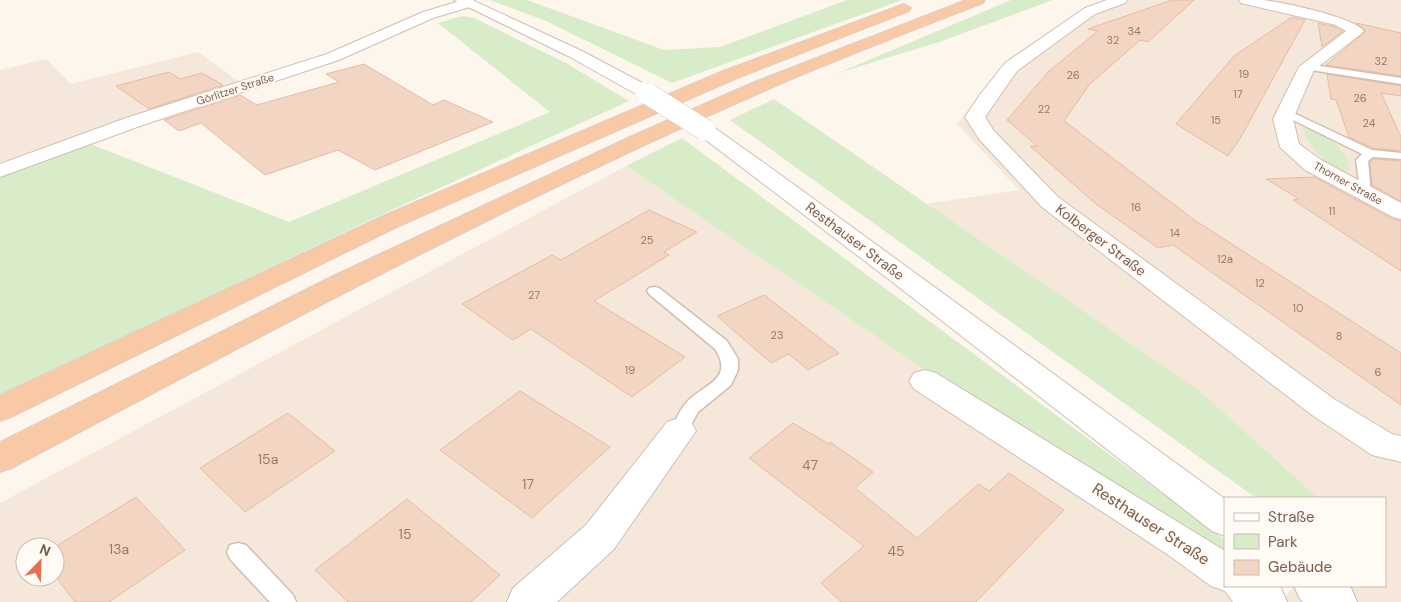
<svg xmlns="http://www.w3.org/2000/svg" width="1401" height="602" viewBox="0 0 1401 602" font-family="'DM Sans',sans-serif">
	<rect width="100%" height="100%" fill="#fdf6ec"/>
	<path fill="#f5e8da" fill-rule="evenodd" d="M1108,0H1401V602H1281L1294,586H1385V498H1318L1201,392L925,204L1019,190L957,124L1010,59L1089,6Z
		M198,52L241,83L0,164V70L46,59L71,84Z
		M626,166L989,413L1225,586H1239L1259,602H0V503ZM25,547H55V577H25Z"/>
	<path fill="#d8ecc9" d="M490,0H527L664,50L720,47L847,0H902L672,83L546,21Z
		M1011,0H1053L939,42L838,73Z
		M462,16L474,18L566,63L629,101L381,215L0,395V177L88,143L289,222L550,112L438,23Z
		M774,99L1201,392L1318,498H1256L730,120Z
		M1302,128C1323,129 1349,150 1350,171C1326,170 1311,147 1302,128Z
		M682,138L1225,540V574L626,166Z"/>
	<path fill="#f3d5c3" stroke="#e6bba3" d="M1172,0H1194L1148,42L1140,40L1089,85L1064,121L1193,219L1401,353V405L1173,245L1158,248L1096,204L1030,146H1037L1007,120L1049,71L1098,31L1088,29Z
		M1292,17L1305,20L1241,137L1228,156L1176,124L1234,56Z
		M1318,23L1335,27L1343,31L1322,47Z
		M1356,23L1401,33V76L1326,65L1365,32V30Z
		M364,64L433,105L444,100L493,122L375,170L338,150L265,175L201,123L179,131L164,120L240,95L257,105L339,82L326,74Z
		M169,72L180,79L202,73L223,85L149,109L116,86Z
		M1327,74L1401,86V96L1381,93L1401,137V151L1373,148L1349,137L1336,100L1331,99Z
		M1374,159L1401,161V201L1372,185L1370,162Z
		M1314,177L1392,219L1401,221V271L1293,200L1299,199L1266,179Z
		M649,210L697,232L664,252L669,255L594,301L685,357L632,397L531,329L513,340L462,304L552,255L561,260Z
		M764,295L839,353L808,370L789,354L771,363L717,316Z
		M520,391L610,447L532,518L440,450Z
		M288,413L335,451L245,512L200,468Z
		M793,423L829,444L830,442L873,472L855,488L917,538L979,484L989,491L1009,473L1064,510L976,602H841L821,583L864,546L749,458Z
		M136,497L185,550L109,602H75L55,576V547Z
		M407,499L500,575L471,602H348L315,570Z"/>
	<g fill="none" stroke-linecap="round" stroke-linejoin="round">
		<g stroke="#d1beb0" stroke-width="3">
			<path id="service" d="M1307,64L1401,78V84L1304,69L1302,67Z
				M1287,110L1372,150L1401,153V159L1373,157L1368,161L1371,194L1369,197H1361L1356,160L1362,154L1283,115V111Z
				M654,287L659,288L727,341L738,359V370L731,385L698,412L685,436L679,438L673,436L670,431C675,422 679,411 686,403C703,384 735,380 715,349L649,294L647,291L649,288Z
				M238,543L246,545L293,595L296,602H270L230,559L227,552L230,545Z"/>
		</g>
		<g stroke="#d1beb0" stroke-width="2">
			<path id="minor" d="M463,0H473L475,3L473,6L433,18L339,60L140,126L0,177V164L126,118L327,54L423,12Z
				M1107,0H1127L1125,3L1095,14L1017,71L985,117L994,131L1058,197L1334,399L1392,434L1401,436V462L1372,455L1312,415L1042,207L979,139L965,117L979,96L1005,63L1085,8Z
				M1239,0C1247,0 1255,0 1263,0C1281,2 1354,17 1364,31L1361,34L1314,70L1293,119L1299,144L1321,160L1401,203V219L1393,217L1305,170L1280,147L1273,119L1299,67L1346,31L1336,25L1241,3Z
				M925,370L936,373L1225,551V586H1277L1281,588L1287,602H1233L1225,591L1211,586L1167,554L914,389L909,381L914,373Z
				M679,418L691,422L696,431L614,549L557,602H507L513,588L586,525L667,422Z"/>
		</g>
		<g stroke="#d1beb0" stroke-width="2">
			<path id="tertiary" d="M454,0H472L582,51L648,86L651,90L648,94H636L570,57Z
				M705,124L712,126L778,173L1225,499V536L1212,531L891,281L698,134L695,130L698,126Z
				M1294,586H1347L1351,588L1357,602H1303L1300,599Z"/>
		</g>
		<g stroke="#dad1cd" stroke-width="2">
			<path id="trunk" d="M966,0H985L983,3C909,32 834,60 762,92C506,204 259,337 12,468L0,472V442L333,276L632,136L752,83Z
				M904,4L911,8L909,11L735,79L399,226L11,417L0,421V395L383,216L723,71Z"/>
		</g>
		<use href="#service" fill="#fff" fill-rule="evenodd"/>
		<use href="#minor" fill="#fff" fill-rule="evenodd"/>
		<use href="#tertiary" fill="#fff" fill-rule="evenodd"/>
		<use href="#trunk" fill="#f9c8a4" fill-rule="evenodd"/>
		<g stroke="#d1beb0" stroke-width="17" stroke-linecap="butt">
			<path id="tertiary-bridge-far1" d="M642,90L650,95"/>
		</g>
		<g stroke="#d1beb0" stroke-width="22" stroke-linecap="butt">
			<path id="tertiary-bridge" d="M648,94L705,130"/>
		</g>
		<use href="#tertiary-bridge-far1" stroke="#fff" stroke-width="16"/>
		<use href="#tertiary-bridge" stroke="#fff" stroke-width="21"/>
	</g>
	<g text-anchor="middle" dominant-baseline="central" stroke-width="4.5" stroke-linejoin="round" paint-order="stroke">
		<g font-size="11" fill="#987a6a">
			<text x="1134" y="31">34</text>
			<text x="1113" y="40">32</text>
			<text x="1381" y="61">32</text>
			<text x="1244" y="74">19</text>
			<text x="1073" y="75">26</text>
			<text x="1238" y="94">17</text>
			<text x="1360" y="98">26</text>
			<text x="1044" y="109">22</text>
			<text x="1216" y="120">15</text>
			<text x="1369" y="123">24</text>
			<text x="1136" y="207">16</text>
			<text x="1332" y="211">11</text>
			<text x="1175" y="233">14</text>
			<text x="647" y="240">25</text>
			<text x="1225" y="259">12a</text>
			<text x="1260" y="283">12</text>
			<text x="534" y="295">27</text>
			<text x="1298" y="308">10</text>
			<text x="777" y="335">23</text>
			<text x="1339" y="336">8</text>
			<text x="630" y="370">19</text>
			<text x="1378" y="372">6</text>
		</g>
		<g font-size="11" fill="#7a5c4d" stroke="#fffaf3">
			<text transform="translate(235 89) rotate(-18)">Görlitzer Straße</text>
			<text transform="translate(1348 183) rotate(29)">Thorner Straße</text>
		</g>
		<g font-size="14" fill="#7a5c4d" stroke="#fffaf3">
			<text transform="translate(1101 240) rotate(37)">Kolberger Straße</text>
			<text transform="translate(855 241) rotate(37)">Resthauser Straße</text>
		</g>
		<g font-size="14" fill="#987a6a">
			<text x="268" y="459">15a</text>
			<text x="810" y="465">47</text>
			<text x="528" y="484">17</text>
			<text x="405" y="534">15</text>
			<text x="119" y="549">13a</text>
			<text x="896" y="551">45</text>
		</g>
		<g font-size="16" fill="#7a5c4d" stroke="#fffaf3">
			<text transform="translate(1151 524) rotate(33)">Resthauser Straße</text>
		</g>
	</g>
	<rect x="1224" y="497" width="162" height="90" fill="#fffaf3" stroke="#cabbb1"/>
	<rect x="1234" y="513" width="25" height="8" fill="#ffffff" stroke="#cabbb1"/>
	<text x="1268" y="522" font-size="15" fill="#7a5c4d">Straße</text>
	<rect x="1234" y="534" width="25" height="15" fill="#d8ecc9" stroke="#cabbb1"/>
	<text x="1268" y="547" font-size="15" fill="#7a5c4d">Park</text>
	<rect x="1234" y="560" width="25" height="15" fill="#f3d5c3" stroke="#cabbb1"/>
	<text x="1268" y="572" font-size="15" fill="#7a5c4d">Gebäude</text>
	<g transform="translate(40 562) rotate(23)"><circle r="24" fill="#fffaf3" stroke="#cabbb1"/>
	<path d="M0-4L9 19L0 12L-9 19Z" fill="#e76f51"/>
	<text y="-8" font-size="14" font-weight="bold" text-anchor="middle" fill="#7a5c4d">N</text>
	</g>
</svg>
